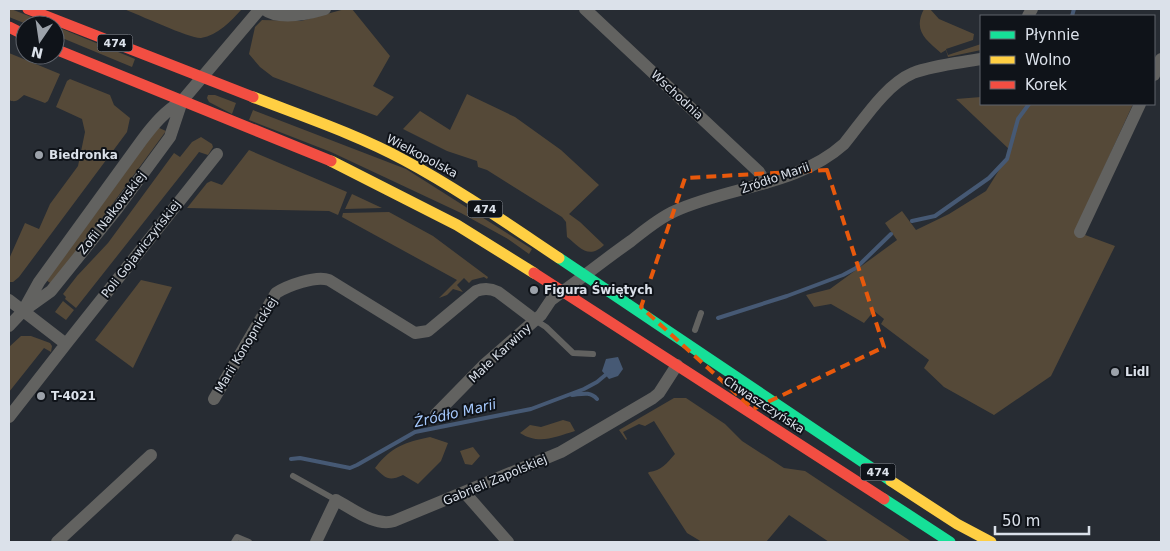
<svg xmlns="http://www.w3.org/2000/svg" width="1170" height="551" viewBox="0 0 1170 551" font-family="'DejaVu Sans',sans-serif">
	<rect width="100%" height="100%" fill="#272c33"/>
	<path fill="#554938" d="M9,9H11L52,25H29L9,17Z
		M124,9H242C231,21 218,35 201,38C191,39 137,14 124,9Z
		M345,9H352L390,56L373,86L394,97L377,116L273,77L260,67L249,54L255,27L262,20L301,21Z
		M924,9H930L939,19L974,34L973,40L946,49L948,55L981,44V50L948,57L946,50L941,53C925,39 913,30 924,9Z
		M55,26L135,59L132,67L55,35Z
		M9,53L60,74L48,101L45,103L24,95C18,100 16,103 9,100Z
		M70,79L110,95L114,105L130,118L127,132L19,277L13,282H9V259L25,223L39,229L50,204L78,166L85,132L82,119L56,107L67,81Z
		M467,94L515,117L561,150L599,185L569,214L580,222L604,245C588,260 580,247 567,237L566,222L562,217L487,170L478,167L477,161L447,151L403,129L420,111L450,130Z
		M208,95H215L236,103L232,114L209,102L207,98Z
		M981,97V104H1133L1092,194L1077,232L1115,246L1051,376L994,415L944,387L924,368L929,360L881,324L884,319L874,311L864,323L831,304L814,307L806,295L830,289L897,240L885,223L902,211L916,230L949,214L986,191L1011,151L956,99Z
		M253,110L406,169L532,249L529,254L508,239L461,213L331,152L249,120Z
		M157,127L166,131L53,285L46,280Z
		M201,137L212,144L213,147L208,155L199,152L196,156L76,308L65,299L66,297L63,294L77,276L108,243L174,153L180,157L192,142Z
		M249,150L347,192L338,215L329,211L187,208L207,183L211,181L222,185Z
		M352,194L382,208L345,209Z
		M389,212L433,236L488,277L487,279L484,277L472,280L469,283L464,278L457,285L463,292L453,289L447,295L439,298L457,280L342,217L343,213Z
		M141,280L172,287L133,368L95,340Z
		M63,301L74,310L66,320L55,312Z
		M21,336H31L50,343L52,346L51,352L44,348L9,392V347Z
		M674,398H686L725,424L742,441L784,468L805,471L912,542H829L789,515L766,542H702L687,533L648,473L649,472C661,471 667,463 675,454L654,421L645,426L639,424L623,432L627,439L626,440L619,430Z
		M563,420L570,422L575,431C555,437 539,445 520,433L530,425L541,427Z
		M430,437L448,443L441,461L418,484L403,475C388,482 386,478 375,468C391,447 405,442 430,437Z
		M473,447L480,456L472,465L465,464L460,451Z"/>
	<path fill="#465974" d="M618,357L623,369L618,376L609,379L602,371L606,359Z"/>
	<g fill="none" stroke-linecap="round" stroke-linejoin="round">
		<path stroke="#465974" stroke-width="4" d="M1072,16L1074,9
			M912,221L935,216L989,178L1007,159L1018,119L1029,104
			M718,318L787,296L843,275L856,268L891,234
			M572,395C582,394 590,391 597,399
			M291,459L300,458L350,468L357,465L415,432L531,409L584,389L597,382L609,372"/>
		<path stroke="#626260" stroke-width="6" d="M535,320L546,327L573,353L593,354
			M695,330L701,313
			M293,476L336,500
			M234,542L237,537L249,542"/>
		<path stroke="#626260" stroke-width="12" d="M264,9C279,21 308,14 325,9
			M585,9L759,172L766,183
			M1028,16L1032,9
			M1154,75L1161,59
			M1080,232L1140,104
			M9,300L66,344L9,417
			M23,311L39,282L142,140C154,124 165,111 182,101L260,9
			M9,326L23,311L51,291L117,209L170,137L182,101
			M66,344L217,154
			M214,399L276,293C287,286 316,275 329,280L415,333L428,331L476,291C484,288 490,288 498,292L535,320
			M436,414L485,364L541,315L551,300C578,281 604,260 631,241C645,230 659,218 675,211C730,186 797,186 844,144C863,121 885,85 913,73C934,65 959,63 981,59
			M465,493L508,542
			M57,542L151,455
			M316,542L336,500C353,509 375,527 394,521L561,452L653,398L659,393L677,365"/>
		<path stroke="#16e098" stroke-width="11" d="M559,258L891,481
			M884,499L950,542"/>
		<path stroke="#ffcf43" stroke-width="11" d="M253,97C302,116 358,135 404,160C458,189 508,224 559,258
			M331,161L457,225L534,273
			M891,481L957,524L991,542"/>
		<path stroke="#f24e42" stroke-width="11" d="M28,9L253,97
			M9,27L25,35
			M55,49L331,161
			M534,273L884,499"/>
	</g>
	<path fill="none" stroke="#e8590c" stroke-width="4" stroke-dasharray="10 6" stroke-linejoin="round" d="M827,170L884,347L753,409L641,307L685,178Z"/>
	<g fill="#9ca2aa" stroke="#0f1319" stroke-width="2">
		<circle cx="39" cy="155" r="5"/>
		<circle cx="534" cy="290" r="5"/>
		<circle cx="1115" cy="372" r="5"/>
		<circle cx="41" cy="396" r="5"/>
	</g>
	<g text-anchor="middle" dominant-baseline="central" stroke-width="4" stroke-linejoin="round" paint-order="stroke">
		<g fill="#0f1319" stroke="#9ea3ab" stroke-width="1">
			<rect x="97.5" y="34.5" width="35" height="17" rx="4"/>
			<rect x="467.5" y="200.5" width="35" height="17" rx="4"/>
			<rect x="860.5" y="463.5" width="35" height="17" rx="4"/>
		</g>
		<g font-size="11" font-weight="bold" fill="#dbe1ea">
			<text x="115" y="43">474</text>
			<text x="485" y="209">474</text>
			<text x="878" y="472">474</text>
		</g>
		<g font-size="12" fill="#dbe1ea" stroke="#0f1319">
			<text transform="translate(677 95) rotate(43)">Wschodnia</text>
			<text transform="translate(422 156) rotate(28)">Wielkopolska</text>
			<text transform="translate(775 178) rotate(-19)">Źródło Marii</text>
			<text transform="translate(112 213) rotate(-52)">Zofii Nałkowskiej</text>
			<text transform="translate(141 249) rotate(-52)">Poli Gojawiczyńskiej</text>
			<text transform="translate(246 345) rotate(-59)">Marii Konopnickiej</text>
			<text transform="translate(500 353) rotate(-43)">Małe Karwiny</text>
			<text transform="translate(764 405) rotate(33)">Chwaszczyńska</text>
			<text transform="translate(495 480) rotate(-23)">Gabrieli Zapolskiej</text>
		</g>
		<g font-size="12" font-weight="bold" fill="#dbe1ea" stroke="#0f1319" text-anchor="start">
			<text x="49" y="155">Biedronka</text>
			<text x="544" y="290">Figura Świętych</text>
			<text x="1125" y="372">Lidl</text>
			<text x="51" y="396">T-4021</text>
		</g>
		<g font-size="14" font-style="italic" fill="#a6c9fd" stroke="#0f1319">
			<text transform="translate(455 413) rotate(-13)">Źródło Marii</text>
		</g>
	</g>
	<rect width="1170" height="551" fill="none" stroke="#dbe1ea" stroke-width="20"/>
	<rect x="980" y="15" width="175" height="90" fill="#0f1319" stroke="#61656d"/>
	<rect x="990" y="31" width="25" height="8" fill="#16e098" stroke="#61656d"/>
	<text x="1025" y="40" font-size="15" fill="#dbe1ea">Płynnie</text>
	<rect x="990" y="56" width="25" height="8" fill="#ffcf43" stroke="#61656d"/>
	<text x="1025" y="65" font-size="15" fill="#dbe1ea">Wolno</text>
	<rect x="990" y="81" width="25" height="8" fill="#f24e42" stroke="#61656d"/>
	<text x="1025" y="90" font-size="15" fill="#dbe1ea">Korek</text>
	<g transform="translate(40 40) rotate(193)"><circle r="24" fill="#0f1319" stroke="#61656d"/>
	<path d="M0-4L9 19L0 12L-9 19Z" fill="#9ca2aa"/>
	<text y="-8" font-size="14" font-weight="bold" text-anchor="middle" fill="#dbe1ea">N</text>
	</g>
	<path d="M995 526v8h94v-8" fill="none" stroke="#dbe1ea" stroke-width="2.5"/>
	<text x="1002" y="526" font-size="15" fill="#dbe1ea" stroke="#0f1319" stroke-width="4" paint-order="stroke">50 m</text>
</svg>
